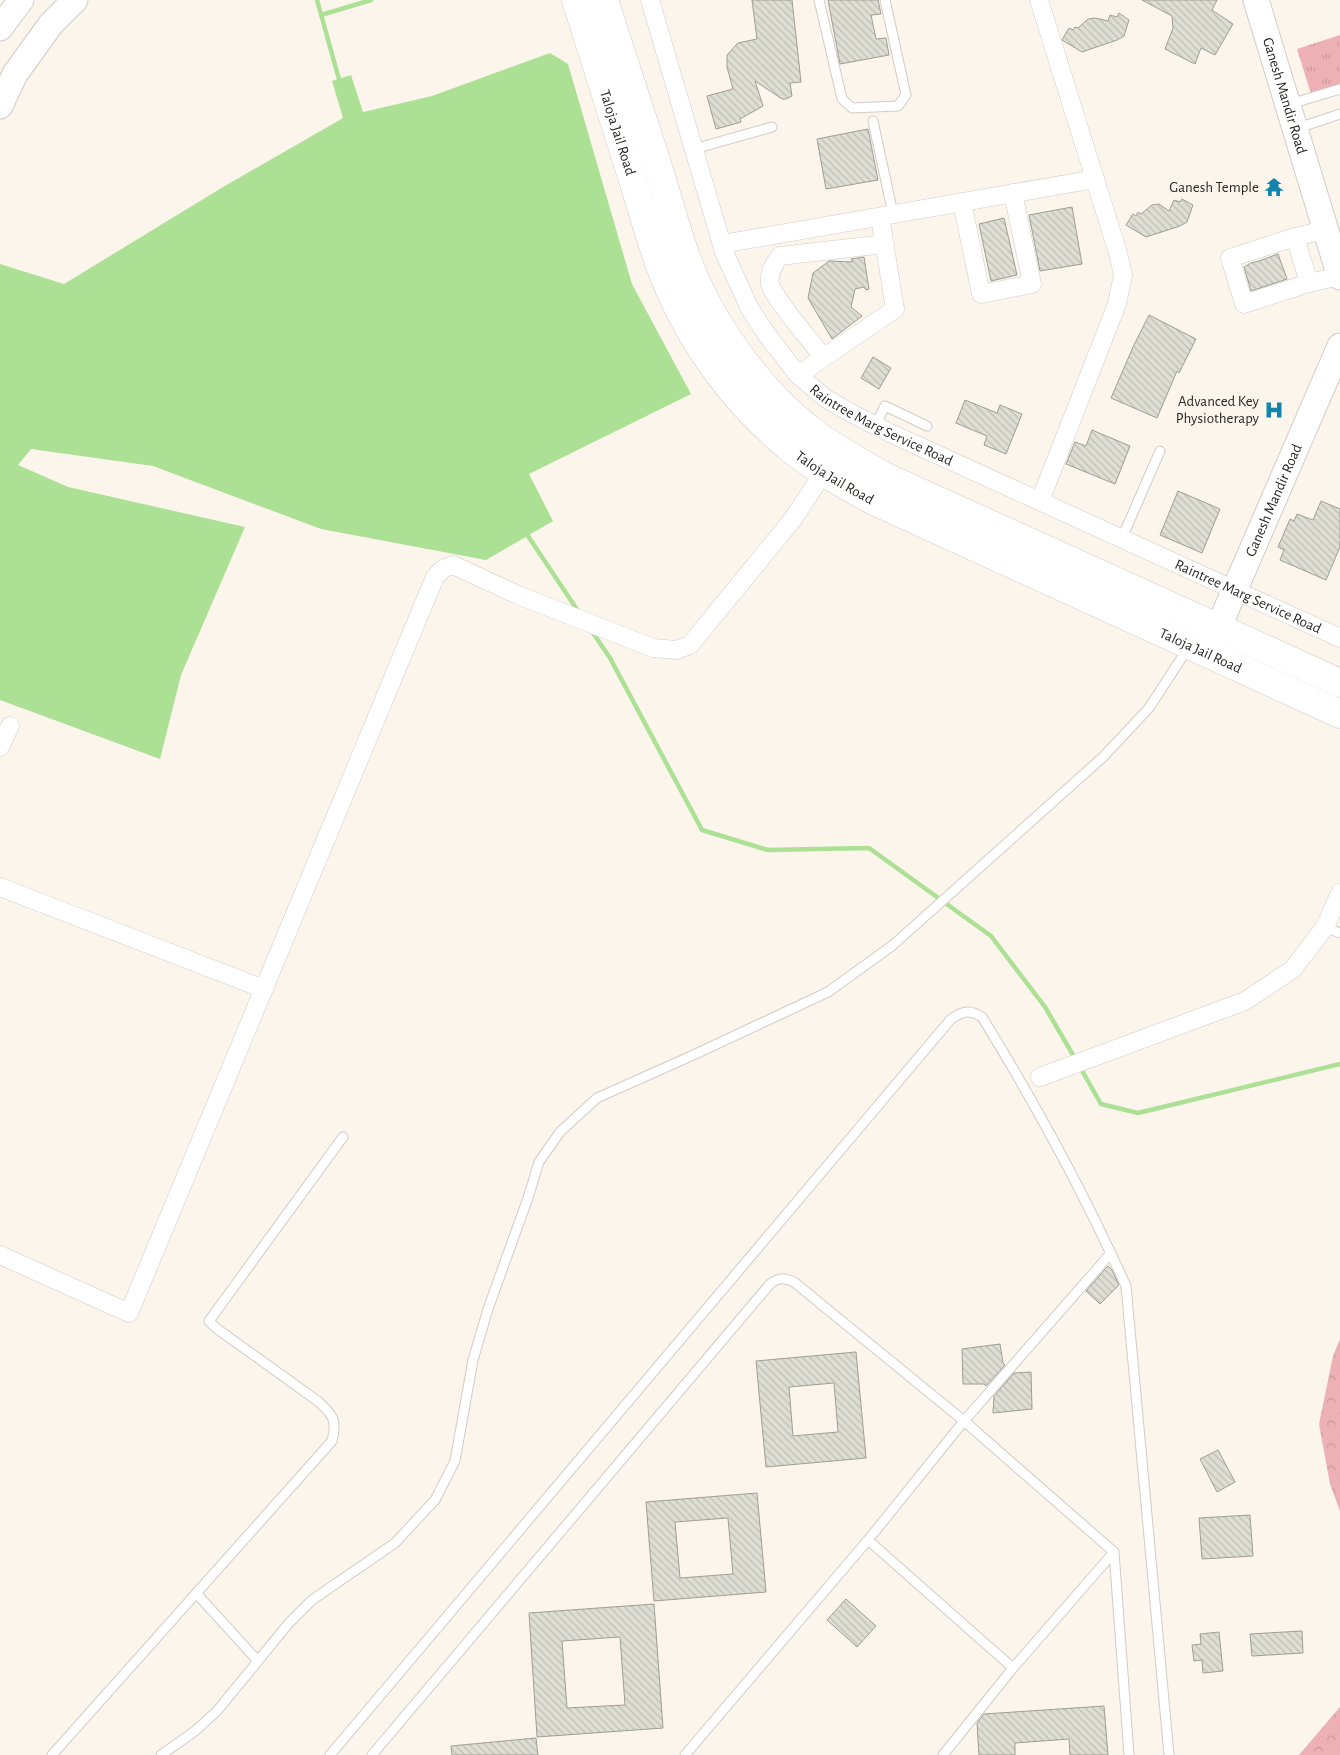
<svg xmlns="http://www.w3.org/2000/svg" width="1340" height="1755" viewBox="0 0 1340 1755" font-family="'Alegreya Sans',sans-serif">
	<defs>
		<pattern id="grass-tufts" width="24" height="20" patternUnits="userSpaceOnUse" patternTransform="scale(1.25)"><rect width="24" height="20" fill="#edb1b5"/><path d="M3 7l-1-3M5 7V3M7 7l1-3M15 17l-1-3M17 17v-4M19 17l1-3" fill="none" stroke="#cb989c"/></pattern>
		<pattern id="forest-crowns" width="20" height="18" patternUnits="userSpaceOnUse" patternTransform="scale(1.25)"><rect width="20" height="18" fill="#edb1b5"/><path d="M2 6a3 3 0 1 1 6 0M12 15a3 3 0 1 1 6 0" fill="none" stroke="#cb989c"/></pattern>
		<pattern id="building-back-hatch" width="6" height="6" patternUnits="userSpaceOnUse" patternTransform="scale(1.25)"><rect width="6" height="6" fill="#deded4"/><path d="M-1 5l2 2M0 0l6 6M5-1l2 2" fill="none" stroke="#bfbeb6"/></pattern>
	</defs>
	<rect width="100%" height="100%" fill="#fcf5ec"/>
	<path fill="url(#grass-tufts)" d="M1340,35V84L1311,94L1297,49Z"/>
	<path fill="url(#forest-crowns)" d="M1340,1339V1511L1330,1484L1319,1424L1333,1356Z
		M1340,1707V1755H1299Z"/>
	<path fill="#abe095" d="M550,53L568,64L632,284L691,394L529,474L553,521L486,560L321,529L153,466L31,449L18,465L68,487L245,527L181,675L160,759L0,700V264L64,284L223,187L343,118L332,81L351,75L363,112L432,96Z"/>
	<g fill="none" stroke-linecap="round" stroke-linejoin="round">
		<path stroke="#abe095" stroke-width="4.5" d="M317,0L340,83
			M321,15L371,0
			M526,533L580,614
			M591,630L610,658L702,830L768,850L869,848L991,936L1045,1007L1076,1060
			M1080,1067L1101,1104L1138,1113L1340,1064"/>
	</g>
	<path fill="url(#building-back-hatch)" stroke="#9e9e94" fill-rule="evenodd" d="M752,0H792L801,82L790,83L792,96L786,99H782L755,81L763,106L740,119L741,122L716,129L707,96L733,89L727,67V55L738,43L757,39Z
		M828,0H878L881,14L871,15L876,39L886,38L889,55L840,64Z
		M1142,0H1217L1212,10L1233,24L1215,55L1201,48L1195,64L1165,49L1173,28L1172,16Z
		M1119,13L1129,20L1124,36L1117,40L1082,52L1062,40L1069,28L1073,30L1075,27L1078,28L1088,19L1095,18L1108,21L1110,15L1117,17Z
		M868,129L878,180L826,189L817,139Z
		M1182,199L1193,205L1187,222L1180,226L1146,237L1126,225L1133,214L1136,216L1138,212L1141,214L1152,205L1159,204L1169,211L1174,200L1180,202Z
		M1072,207L1082,264L1040,271L1029,215Z
		M1004,218L1017,275L991,281L979,224Z
		M1278,254L1287,279L1251,291L1244,267L1251,263L1259,261Z
		M864,257L869,289L866,290L864,287L855,289L851,307L862,316L832,339L808,298L813,273L829,261L853,262L851,259Z
		M1149,315L1196,339L1179,373L1177,371L1157,418L1111,398L1133,347Z
		M873,357L891,368L879,389L861,378Z
		M965,400L997,413L1000,405L1022,414L1006,454L984,445L987,436L956,423Z
		M1092,430L1130,446L1115,484L1066,464L1075,442L1086,446Z
		M1178,491L1220,509L1202,553L1160,535Z
		M1321,501L1340,509V547L1326,580L1280,560L1284,550L1278,547L1290,519L1294,521L1297,514L1313,520Z
		M1108,1266L1112,1270L1119,1285L1100,1304L1086,1291Z
		M1000,1344L1003,1363L1005,1365L986,1386L984,1384H963L962,1349Z
		M856,1352L866,1458L766,1467L756,1361ZM834,1383L838,1432L793,1436L789,1387Z
		M1031,1372L1032,1409L993,1413L994,1396L1014,1373Z
		M1218,1450L1235,1482L1217,1492L1200,1459Z
		M757,1493L766,1592L654,1601L646,1502ZM728,1518L733,1574L680,1578L675,1522Z
		M1250,1515L1253,1556L1202,1559L1199,1518Z
		M846,1599L876,1626L857,1647L827,1620Z
		M654,1604L663,1728L537,1737L529,1613ZM620,1637L625,1705L567,1708L562,1641Z
		M1302,1631L1303,1653L1252,1656L1250,1634Z
		M1219,1632L1223,1671L1203,1673L1202,1660L1194,1661L1192,1645L1201,1644L1200,1634Z
		M1104,1706L1108,1755H1070L1069,1739L1015,1743V1755H979L977,1723L984,1714Z
		M536,1738L538,1755H452L451,1746Z"/>
	<g fill="none" stroke-linecap="round" stroke-linejoin="round">
		<g stroke="#d2ccc4" stroke-width="11">
			<path id="lane" d="M819,0L842,99L852,108L898,106L906,95L885,0
				M1290,104L1340,89
				M873,121L893,214
				M1298,128L1340,114
				M694,149L772,127
				M875,426L885,406L927,426
				M1122,538L1160,451
				M1325,927L1340,933
				M868,1540L1013,1668
				M196,1593L258,1661
				M52,1755L332,1441C337,1421 334,1416 319,1402L216,1328L209,1321L343,1137
				M161,1755L195,1731L217,1711L289,1623L312,1600L395,1543L435,1500L455,1461L473,1360L488,1309L528,1198L539,1162L560,1132L597,1098L689,1057L828,992L893,945L1103,757L1149,708L1188,648
				M330,1755L951,1019C963,1011 970,1009 982,1017C1035,1103 1084,1193 1126,1286L1169,1755
				M372,1755L770,1284C779,1277 784,1278 794,1282L964,1421L1114,1552L1129,1755
				M685,1755L868,1540L964,1421L1111,1253
				M943,1755L1013,1668L1114,1552"/>
		</g>
		<g stroke="#d2ccc4" stroke-width="19">
			<g id="street">
				<path id="s1" d="M650,0L724,252L750,309L767,335L798,375L825,398L851,413L890,433L1340,638"/>
				<path d="M1039,0L1118,253L1123,275L1117,304L1040,501"/>
				<path d="M962,202L981,294L1032,284L1013,193"/>
				<path d="M1325,230L1295,237L1230,258L1244,304L1309,283L1340,276"/>
				<path d="M1295,237L1309,283"/>
				<path d="M722,244L1095,179"/>
				<path d="M823,357C812,342 774,299 770,284C768,273 774,264 780,256L885,244"/>
				<path d="M798,375L895,309L880,217"/>
				<path d="M0,747L10,726"/>
				<path d="M0,887L264,989"/>
				<path d="M1040,1077L1245,1001L1293,969L1325,927L1340,893"/>
				<path d="M0,1255L129,1313L435,577L443,569L453,565L518,595L653,648L676,650L690,645L793,519L824,472"/>
			</g>
		</g>
		<g stroke="#d2ccc4" stroke-width="27">
			<g id="secondary">
				<path id="s2" d="M1256,0L1340,277"/>
				<path d="M0,28L21,0"/>
				<path d="M0,106L15,74L51,24L75,0"/>
				<path id="s3" d="M1210,647L1340,346"/>
			</g>
		</g>
		<g stroke="#d2ccc4" stroke-width="29">
			<g id="primary">
				<path id="s4" d="M576,0C595,59 613,118 632,177C644,214 653,252 669,288C695,349 739,407 791,449C816,469 845,485 874,501L1340,714"/>
				<path d="M604,0C623,58 641,115 660,173C671,208 679,243 694,277C717,331 762,392 809,429C833,447 859,462 886,477L1340,683"/>
			</g>
		</g>
		<use href="#lane" stroke="#fff" stroke-width="9"/>
		<use href="#street" stroke="#fff" stroke-width="18"/>
		<use href="#secondary" stroke="#fff" stroke-width="25"/>
		<use href="#primary" stroke="#fff" stroke-width="28"/>
	</g>
	<defs>
		<g id="temple-bare" transform="scale(1.5)"><path d="M0-6L5-2H3V0L6.5 2.5H4V6H1.5V3h-3V6H-4V2.5H-6.5L-3 0V-2H-5Z" fill="#1384ab" stroke="#fcf5ec" stroke-width="2.5" paint-order="stroke"/></g>
		<g id="hospital-bare" transform="scale(1.5)"><path d="M-5-5h3v3.5h4V-5h3V5h-3V1.5h-4V5h-3Z" fill="#1384ab" stroke="#fcf5ec" stroke-width="2.5" paint-order="stroke"/></g>
	</defs>
	<g fill-rule="evenodd">
		<use href="#temple-bare" x="1274" y="187"/>
		<use href="#hospital-bare" x="1274" y="410"/>
	</g>
	<g text-anchor="middle" dominant-baseline="central" stroke-width="4.5" stroke-linejoin="round" paint-order="stroke">
		<g font-size="15" fill="#2a2825" stroke="#fcf5ec">
			<text stroke="none"><textPath href="#s2" startOffset="100">Ganesh Mandir Road</textPath></text>
			<text stroke="none"><textPath href="#s4" startOffset="139">Taloja Jail Road</textPath></text>
			<text stroke="none"><textPath href="#s1" startOffset="505">Raintree Marg Service Road</textPath></text>
			<text stroke="none"><textPath href="#s4" startOffset="559">Taloja Jail Road</textPath></text>
			<text stroke="none"><textPath href="#s3" startOffset="160">Ganesh Mandir Road</textPath></text>
			<text stroke="none"><textPath href="#s1" startOffset="910">Raintree Marg Service Road</textPath></text>
			<text stroke="none"><textPath href="#s4" startOffset="964">Taloja Jail Road</textPath></text>
		</g>
		<g font-size="15" fill="#2a2825" stroke="#fcf5ec" text-anchor="end">
			<text x="1259" y="187">Ganesh Temple</text>
			<text x="1259" y="401">Advanced Key<tspan x="1259" dy="17">Physiotherapy</tspan></text>
		</g>
	</g>
</svg>
